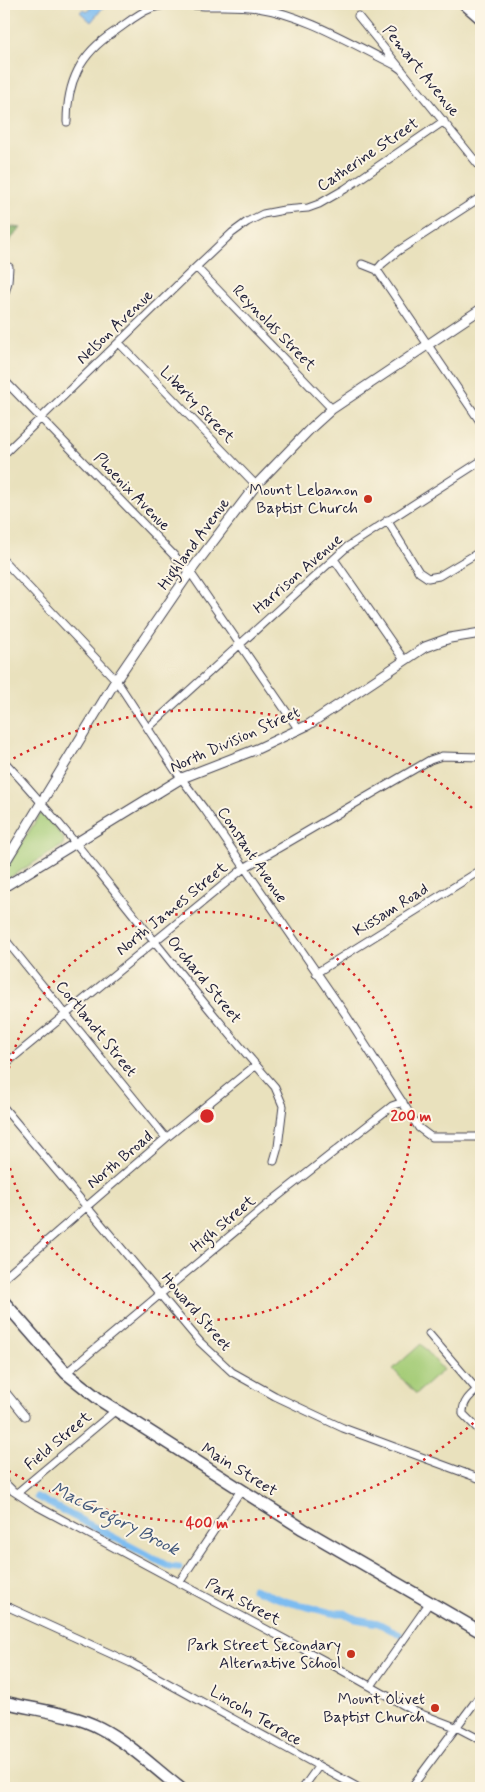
<svg xmlns="http://www.w3.org/2000/svg" width="485" height="1792" viewBox="0 0 485 1792" font-family="Mynerve,sans-serif">
	<rect width="100%" height="100%" fill="#fcf5e5"/>
	<filter id="ink" filterUnits="userSpaceOnUse"><feTurbulence type="fractalNoise" baseFrequency=".02" numOctaves="2"/><feDisplacementMap in="SourceGraphic" scale="10" xChannelSelector="R" yChannelSelector="G"/><feConvolveMatrix kernelMatrix="1 2 1 2 8 2 1 2 1" color-interpolation-filters="sRGB"/></filter>
	<filter id="wash" filterUnits="userSpaceOnUse"><feTurbulence type="fractalNoise" baseFrequency=".0096" numOctaves="4" result="noise"/><feDisplacementMap in="SourceGraphic" scale="20" xChannelSelector="R" yChannelSelector="G"/><feGaussianBlur stdDeviation="1.12" result="paint"/><feColorMatrix in="noise" values="0 0 0 0 0 0 0 0 0 0 0 0 0 0 0 0 0 1.4 0 .05"/><feComposite in="paint" operator="in"/></filter>
	<g filter="url(#wash)">
		<rect width="100%" height="100%" fill="#e9e1bd"/>
		<path fill="#a4cc77" stroke="#637759" d="M40,814L45,815L64,839L63,845L4,881V872Z
			M421,1344L443,1370L416,1394L393,1369Z"/>
		<path fill="#83b068" stroke="#526952" d="M4,226L21,228L10,240L4,256Z"/>
		<path fill="#7cbcf1" stroke="#4f6f96" d="M94,4L105,5L91,22L80,12L83,9L87,12Z"/>
		<g fill="none" stroke-linecap="round" stroke-linejoin="round">
			<path stroke="#7cbcf1" stroke-width="7" d="M37,1497L170,1567L179,1568
				M253,1589L288,1602L332,1613H344L356,1619L378,1623L399,1634"/>
		</g>
	</g>
	<g filter="url(#ink)">
		<g fill="none" stroke-linecap="round" stroke-linejoin="round">
			<g stroke="#403f4e" stroke-width="9">
				<path id="minor" d="M358,16L481,168
					M67,122C67,82 80,54 114,32C126,24 138,13 152,8C169,2 188,5 205,6C223,6 240,5 258,8C305,15 352,44 395,65L402,70
					M362,264L377,270L481,423
					M196,267L332,409
					M377,270L382,264L398,251L481,197
					M4,296L8,282L9,267
					M119,343L256,485
					M4,380L190,572L299,730
					M4,454L196,267L232,233L247,222L263,214L284,210L308,208L319,204L345,189L444,121
					M387,520L419,572L428,578L439,576L481,551
					M334,559L404,660
					M4,561L116,680L175,770L205,810L346,1015L419,1128L431,1137H481
					M148,728L347,547L481,461
					M4,761C100,865 181,981 275,1087L283,1106L278,1147L274,1161
					M4,938L166,1138
					M316,973L481,870
					M4,1065L244,868L430,760L442,756L481,757
					M4,1108L200,1342L232,1372L275,1396L343,1428L481,1479
					M4,1278L166,1138L256,1065
					M429,1334L477,1390
					M66,1373L268,1204L392,1106L403,1102
					M481,1386C472,1394 462,1401 463,1414L481,1432
					M4,1390L25,1416
					M4,1482L13,1491L33,1504L329,1663L416,1712L458,1728L481,1740
					M17,1493L116,1410
					M179,1583L241,1490
					M4,1605L131,1663L359,1788
					M371,1686L430,1602
					M303,1788L318,1767
					M411,1788L481,1694"/>
			</g>
			<g stroke="#403f4e" stroke-width="11">
				<path id="tertiary" d="M4,864L116,680L190,572L256,485L311,428L332,409L481,309
					M4,887L182,778L257,749L308,725L425,647L450,638L481,633"/>
			</g>
			<g stroke="#403f4e" stroke-width="14">
				<path id="primary" d="M4,1302L66,1373L100,1400L303,1529L481,1632
					M4,1702C35,1710 71,1713 100,1728C129,1743 154,1768 180,1788"/>
			</g>
			<g stroke="#403f4e" stroke-width="14">
				<path id="trunk" d="M465,4L481,18"/>
			</g>
			<use href="#minor" stroke="#fff" stroke-width="7"/>
			<use href="#tertiary" stroke="#fff" stroke-width="9"/>
			<use href="#primary" stroke="#fff" stroke-width="11"/>
			<use href="#trunk" stroke="#fff" stroke-width="11"/>
		</g>
	</g>
	<g fill="none" stroke="#d62828" stroke-width="2.5" stroke-dasharray="2.5 5">
		<path d="M4 1098A204 204 0 1 1 4 1134"/>
		<path d="M479 1418A407 407 0 0 1 7 1470M7 762A407 407 0 0 1 479 814"/>
	</g>
	<g fill="#c8321e" stroke="#fcf5e5" stroke-width="2">
		<circle cx="368" cy="499" r="5"/>
		<circle cx="351" cy="1654" r="5"/>
		<circle cx="435" cy="1708" r="5"/>
	</g>
	<g text-anchor="middle" dominant-baseline="central" stroke-width="4" stroke-linejoin="round" paint-order="stroke">
		<g font-size="16" fill="#22223b" stroke="#fcf5e5">
			<text transform="translate(421 71) rotate(51)">Pemart Avenue</text>
			<text transform="translate(368 155) rotate(-34)">Catherine Street</text>
			<text transform="translate(115 327) rotate(-44)">Nelson Avenue</text>
			<text transform="translate(274 328) rotate(46)">Reynolds Street</text>
			<text transform="translate(197 405) rotate(46)">Liberty Street</text>
			<text transform="translate(132 492) rotate(46)">Phoenix Avenue</text>
			<text transform="translate(194 544) rotate(-54)">Highland Avenue</text>
			<text transform="translate(298 574) rotate(-41)">Harrison Avenue</text>
			<text transform="translate(235 740) rotate(-24)">North Division Street</text>
			<text transform="translate(252 855) rotate(56)">Constant Avenue</text>
			<text transform="translate(172 909) rotate(-39)">North James Street</text>
			<text transform="translate(391 910) rotate(-32)">Kissam Road</text>
			<text transform="translate(204 980) rotate(51)">Orchard Street</text>
			<text transform="translate(96 1029) rotate(51)">Cortlandt Street</text>
			<text transform="translate(120 1160) rotate(-40)">North Broad</text>
			<text transform="translate(223 1224) rotate(-40)">High Street</text>
			<text transform="translate(196 1312) rotate(49)">Howard Street</text>
			<text transform="translate(58 1441) rotate(-40)">Field Street</text>
			<text transform="translate(239 1470) rotate(32)">Main Street</text>
			<text transform="translate(243 1602) rotate(28)">Park Street</text>
			<text transform="translate(256 1716) rotate(30)">Lincoln Terrace</text>
		</g>
		<g font-size="16" fill="#22223b" stroke="#fcf5e5" text-anchor="end">
			<text x="358" y="490">Mount Lebanon<tspan x="358" dy="18">Baptist Church</tspan></text>
			<text x="341" y="1645">Park Street Secondary<tspan x="341" dy="18">Alternative School</tspan></text>
			<text x="425" y="1699">Mount Olivet<tspan x="425" dy="18">Baptist Church</tspan></text>
		</g>
		<g font-size="18" font-style="italic" fill="#42587b" stroke="#fcf5e5">
			<text transform="translate(115 1519) rotate(27)">MacGregory Brook</text>
		</g>
	</g>
	<circle cx="207" cy="1116" r="8" fill="#d62828" stroke="#fcf5e5" stroke-width="2.5"/>
	<g font-size="15" text-anchor="middle" font-weight="bold" fill="#d62828" stroke="#fcf5e5" stroke-width="4" stroke-linejoin="round" paint-order="stroke">
		<text x="411" y="1121">200 m</text>
		<text x="207" y="1528">400 m</text>
	</g>
	<rect width="485" height="1792" fill="none" stroke="#fcf5e5" stroke-width="20"/>
</svg>
